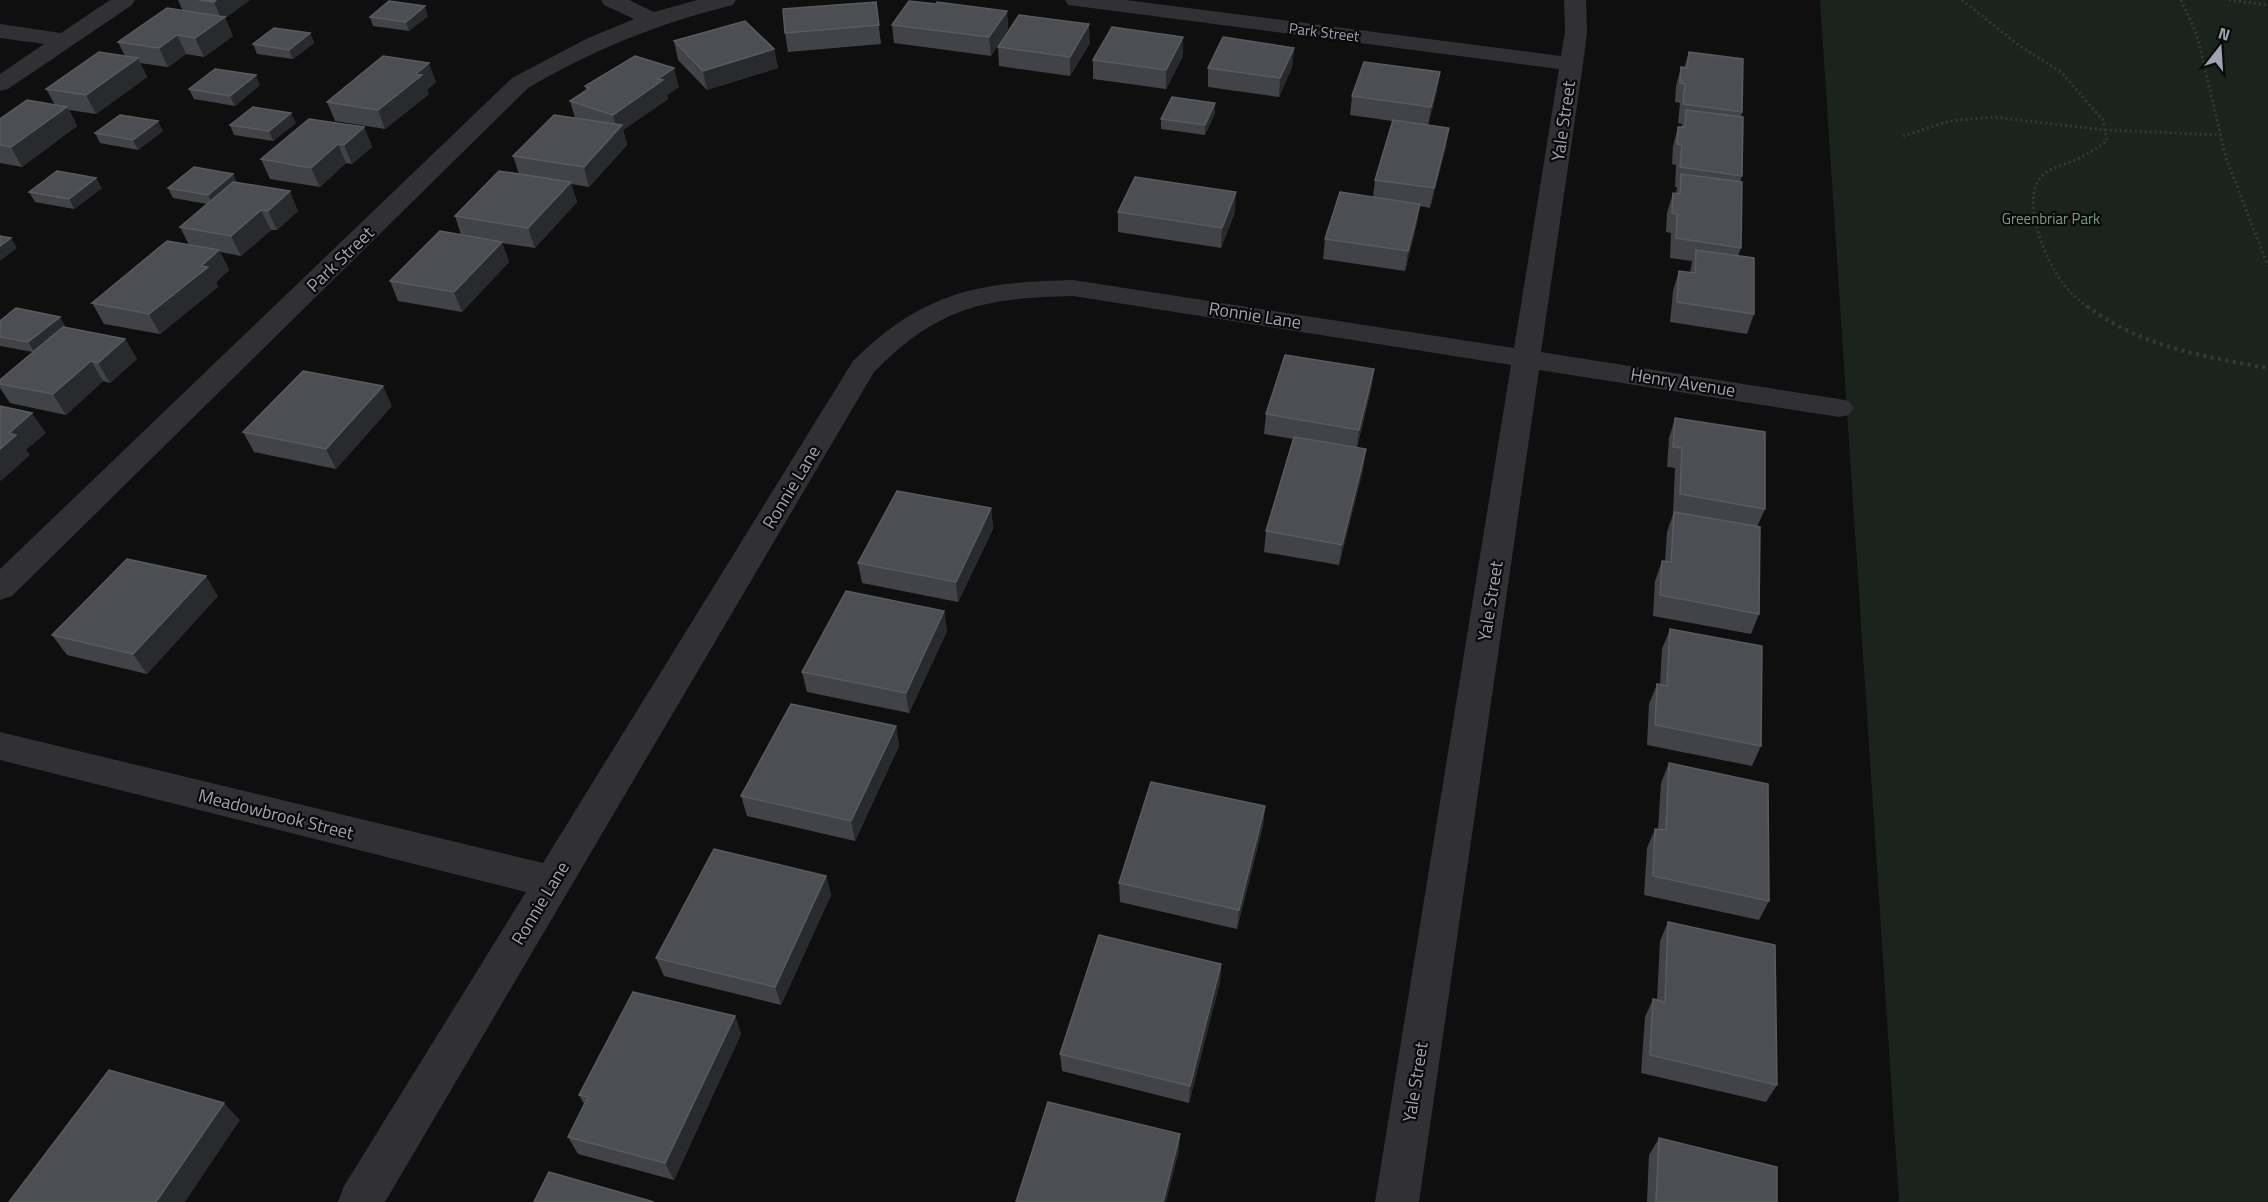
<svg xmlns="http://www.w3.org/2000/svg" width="2268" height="1202" viewBox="0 0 2268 1202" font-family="'Titillium Web',sans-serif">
	<rect width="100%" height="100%" fill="#0f0f10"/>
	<path fill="#1b231d" d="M1820,0H2268V1202H1899Z"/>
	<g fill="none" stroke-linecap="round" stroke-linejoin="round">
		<path stroke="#36373c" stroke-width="3" stroke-dasharray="2 3" stroke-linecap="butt" d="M1962,0L2021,47L2061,72L2103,120L2107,141C2097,148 2087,155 2075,160C2064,165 2051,167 2042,176C2019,199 2046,260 2062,282C2069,292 2079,300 2088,308
			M2181,0L2197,35L2226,158L2268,266
			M2229,0L2268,5
			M1903,136L1950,121L1994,117L2105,130L2221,135"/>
		<path stroke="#36373c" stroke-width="4" stroke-dasharray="3 4.5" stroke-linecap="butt" d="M2087,306C2139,346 2205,357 2268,368"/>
		<path fill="#303035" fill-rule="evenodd" d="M110,0H135L132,5L8,89L0,91V74L44,44L0,38V24L61,33Z
			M601,0H629L654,12L697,0H736L733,5C659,23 593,50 528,88L12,596L0,600V569L512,78L586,39L634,19L604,5Z
			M1065,0H1126L1561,56L1565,32L1564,0H1586L1587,32L1583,64L1541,352L1839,399L1849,401L1854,408L1849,415L1839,417L1539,370L1419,1202H1375L1511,365L1073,296C984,298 938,307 874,372L385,1202H338L344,1186L526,892L0,760V732L543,863L853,361C923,292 978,282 1073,280L1514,348L1559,69L1076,6L1068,5Z"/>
	</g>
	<path fill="#424348" d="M178,0H250L225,18L233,36L204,57L186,54L168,67L140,63L147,77L96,114L69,110L77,126L22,167L0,163V119L55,105L46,89L125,56L118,42L183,11Z
		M876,2L881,44L788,52L785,33Z
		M936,4L1007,11L1008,29L991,56L894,43L892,25Z
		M428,16L409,31L373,26L370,17Z
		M310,33L314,43L293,59L257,54L253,44Z
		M674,41L774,49L778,68L707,90L678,60Z
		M1090,43L1070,76L999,66L998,47Z
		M1294,48L1292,67L1279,97L1208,87V68Z
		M1689,52L1742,112L1741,117L1742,176L1740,182L1741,248L1738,256L1754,314L1747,334L1670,322L1673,291L1679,271L1690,273L1692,261L1670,258L1671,233L1666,232L1667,213L1673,193H1676L1677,187H1675L1676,165L1672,164L1673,146L1678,127H1681L1682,124L1678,123L1680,103L1675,102L1676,86L1681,67L1684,68Z
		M1183,56L1166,89L1093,79V60Z
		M436,82L427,90L429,94L385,129L335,121L327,102Z
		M260,85L235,106L194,99L189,89Z
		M585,86L679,87L667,95L668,99L623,130L627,145L589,187L571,184L577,202L535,248L502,243L509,262L462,312L398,301L390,281L461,235L455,216L519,174L513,156L575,118L570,101L586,90Z
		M1437,91L1428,125L1446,147L1430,208L1419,206L1417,223L1405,271L1323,259L1325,239L1373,197L1375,180L1392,121L1350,115L1352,96Z
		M1215,103V113L1205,135L1161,129V119Z
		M296,123L273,141L234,135L230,125Z
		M364,127L372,147L352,164L346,163L320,187L270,179L261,159Z
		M163,131L138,150L100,143L95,133Z
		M233,174L237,183L298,211L277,230H271L241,256L220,252L229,270L216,282L218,287L160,334L104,324L92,303L189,245L180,227L207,204L173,198L168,188Z
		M102,188L74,209L35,202L29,192Z
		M1118,212H1235L1221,248L1118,232Z
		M0,321L66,327L125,339L137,359L110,383L103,381L66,415L10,403L0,388V380L33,352L0,346Z
		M1374,369L1371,389L1357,448L1363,470L1339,565L1264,552L1266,531L1293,439L1264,434L1266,414Z
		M392,406L336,469L254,452L243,432Z
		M1675,418L1765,509L1757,527L1759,614L1751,634L1653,616L1655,581L1662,561H1665L1667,532L1673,514L1675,468L1667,467L1669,438Z
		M991,508L993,529L958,602L862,583L858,563Z
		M218,596L147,674L67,655L52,635Z
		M944,611L947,631L909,713L807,692L802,672Z
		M1670,629L1761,746L1752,766L1647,745L1649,704L1657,684L1660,685L1662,649Z
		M896,726L899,746L855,841L747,816L741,796Z
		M1669,763L1769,901L1759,920L1644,895L1647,848L1655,829H1658L1661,783Z
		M1265,806L1263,826L1237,929L1120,902L1119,883Z
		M826,876L831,895L781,1005L664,976L656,958Z
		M1668,922L1777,1085L1766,1102L1641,1073L1645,1017L1653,999L1657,1000L1660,941Z
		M1221,964L1220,982L1189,1103L1062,1071L1060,1054Z
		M735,1016L741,1034L674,1180L578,1154L568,1137L584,1104L579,1095Z
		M1659,1138L1777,1202H1647L1649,1155Z"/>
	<path fill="#292a2d" d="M216,0H250L225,18L233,36L204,57L195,38L221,19L214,2Z
		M425,6L428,16L409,31L406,22Z
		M1007,11L1008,29L991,56L989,37Z
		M1089,24L1090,43L1070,76V57Z
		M310,33L314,43L293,59L289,50Z
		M177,35L186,54L168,67L159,48Z
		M1183,37V56L1166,89V70Z
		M1294,48L1292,67L1279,97L1280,78Z
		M774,49L778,68L707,90L703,71Z
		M138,58L147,77L96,114L86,95Z
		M429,63L436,82L427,90L429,94L385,129L378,110Z
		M674,68L679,87L667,95L668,99L623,130L627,145L589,187L584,167L617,131L613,115L658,79Z
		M1440,72L1437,91L1428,126L1431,107Z
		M256,75L260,85L235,106L230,96Z
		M1215,103V113L1205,135V125Z
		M67,107L77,126L22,167L11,147Z
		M291,113L296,123L273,141L269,131Z
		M158,121L163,131L138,150L133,140Z
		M364,127L372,147L352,164L344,145Z
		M1449,128L1446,147L1430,208L1434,188Z
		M338,144L346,163L320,187L311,168Z
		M233,174L238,184L213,205L208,195Z
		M96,178L102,188L74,209L69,199Z
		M571,182L577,202L535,248L528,228Z
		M290,191L298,211L277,230L268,211Z
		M1236,192L1235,212L1221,248L1222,228Z
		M1420,204L1417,223L1405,271L1408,251Z
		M261,210L271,230L241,256L231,236Z
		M11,238L17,248L0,261V246Z
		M502,242L509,262L462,312L454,292Z
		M219,250L229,270L216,282L218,287L160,334L149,314Z
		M60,317L66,327L35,353L28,342Z
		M125,339L137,359L110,383L98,363Z
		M91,361L103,381L66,415L53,394Z
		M1374,369L1371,389L1356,450L1359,430Z
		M383,386L392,406L336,469L326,449Z
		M32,413L46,433L26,450L30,455L1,481L0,480V449L9,433Z
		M1366,449L1363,470L1339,565L1342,545Z
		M991,508L993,529L958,602L956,582Z
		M206,576L218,596L147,674L133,654Z
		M944,611L947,631L909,713L906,693Z
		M896,726L899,746L855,841L851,821Z
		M1265,806L1263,826L1237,929L1239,910Z
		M826,876L831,895L781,1005L775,987Z
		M1221,964L1220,982L1189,1103L1190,1086Z
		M735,1016L741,1034L674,1180L665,1163Z
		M224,1103L240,1120L185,1202H156Z
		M1180,1134L1179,1151L1166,1202H1163Z"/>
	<path fill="#4c4e53" stroke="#595b62" stroke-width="1.5" d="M199,0H216L214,2Z
		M389,1L425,6L406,22L370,17Z
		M909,1L936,4L937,2L1007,11L989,37L892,25Z
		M876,2L879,25L785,33L783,9Z
		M167,8L225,17L195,38L177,35L159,48L118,42Z
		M1019,15L1089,24L1070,57L998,47Z
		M745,21L774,49L703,71L674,41Z
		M1112,27L1183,37L1166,70L1093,60Z
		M274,28L310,33L289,50L253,44Z
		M1223,37L1294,48L1280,78L1208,68Z
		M99,52L138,58L86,95L46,89Z
		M1689,52L1743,59L1742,112L1683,104L1685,84L1680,83L1681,67L1687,68Z
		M383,56L429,63L416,74L422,75L378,110L327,102Z
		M635,56L674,68L658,79L663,80L613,115L570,101L590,88L585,86Z
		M1364,62L1440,72L1431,107L1352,96Z
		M215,69L256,75L230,96L189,89Z
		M1172,97L1215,103L1205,125L1161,119Z
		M27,100L67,107L11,147L0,145V119Z
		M253,107L291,113L269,131L230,125Z
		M1686,110L1743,117L1742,176L1680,167L1682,145L1677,144L1678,127H1685Z
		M120,115L158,121L133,140L95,133Z
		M554,115L622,125L584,167L513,156Z
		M309,119L364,127L344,145L338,144L311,168L261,159Z
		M1393,120L1449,128L1434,188L1375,180Z
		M194,167L233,174L208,195L168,188Z
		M57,171L96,178L69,199L29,192Z
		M499,171L571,182L528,228L455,216Z
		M1681,174L1742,182L1741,248L1676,238L1677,214L1672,213L1673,193L1680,194Z
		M1135,177L1236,192L1222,228L1118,212Z
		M233,182L290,191L268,211L261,210L231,236L180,227Z
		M1340,192L1420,204L1408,251L1325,239Z
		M440,231L502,242L454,292L390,281Z
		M0,236L11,238L0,246Z
		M167,241L219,250L201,266L208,267L149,314L92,303Z
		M1696,250L1754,258V314L1677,302L1679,271L1695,273Z
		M16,308L60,317L28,342L0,337V321Z
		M63,327L125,339L98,363L91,361L53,394L0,384V380Z
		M1285,355L1374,369L1359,430L1266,414Z
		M303,371L383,386L326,449L243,432Z
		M0,406L32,413L9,433L16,435L0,449Z
		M1675,418L1765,432V509L1680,494L1682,448L1673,447Z
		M1294,437L1366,449L1342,545L1266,531Z
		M897,491L991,508L956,582L858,563Z
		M1674,512L1760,527L1759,614L1660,595L1662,561L1671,562Z
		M127,559L206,576L133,654L52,635Z
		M846,591L944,611L906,693L802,672Z
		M1670,629L1762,646L1761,746L1655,725L1657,684L1667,686Z
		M791,704L896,726L851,821L741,796Z
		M1669,763L1768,784L1769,901L1653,876L1655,829L1666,830Z
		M1151,782L1265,806L1239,910L1119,883Z
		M714,849L826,876L775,987L656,958Z
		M1668,922L1775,945L1777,1085L1650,1055L1653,999L1665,1002Z
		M1099,935L1221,964L1190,1086L1060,1054Z
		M633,992L735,1016L665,1163L568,1137L588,1097L579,1095Z
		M109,1070L224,1103L156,1202H9Z
		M1048,1102L1180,1134L1163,1202H1016Z
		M1659,1138L1777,1167V1202H1656Z
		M549,1172L654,1202H534Z"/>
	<g text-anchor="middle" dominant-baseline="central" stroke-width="4.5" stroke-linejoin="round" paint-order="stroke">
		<g font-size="15" fill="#a0a3b1" stroke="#0a0a0b">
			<text transform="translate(1324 32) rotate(7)">Park Street</text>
		</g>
		<g font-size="15" fill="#779c7e" stroke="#0a0a0b">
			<text x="2051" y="218">Greenbriar Park</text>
		</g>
		<g font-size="18" fill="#a0a3b1" stroke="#0a0a0b">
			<text transform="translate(1563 121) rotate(-82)">Yale Street</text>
			<text transform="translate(340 259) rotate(-44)">Park Street</text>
			<text transform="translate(1255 315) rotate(9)">Ronnie Lane</text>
			<text transform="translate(1683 382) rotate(9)">Henry Avenue</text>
			<text transform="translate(791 487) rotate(-59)">Ronnie Lane</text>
			<text transform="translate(1490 601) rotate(-81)">Yale Street</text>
			<text transform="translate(276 814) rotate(14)">Meadowbrook Street</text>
			<text transform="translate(540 903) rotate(-59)">Ronnie Lane</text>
			<text transform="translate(1415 1082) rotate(-81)">Yale Street</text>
		</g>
	</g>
	<g transform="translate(2220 48) rotate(17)" stroke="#0a0a0b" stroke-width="4.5" paint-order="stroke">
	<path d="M0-4.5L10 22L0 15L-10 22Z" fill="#a0a3b1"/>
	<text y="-9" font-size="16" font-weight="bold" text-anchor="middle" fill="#a0a3b1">N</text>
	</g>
</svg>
